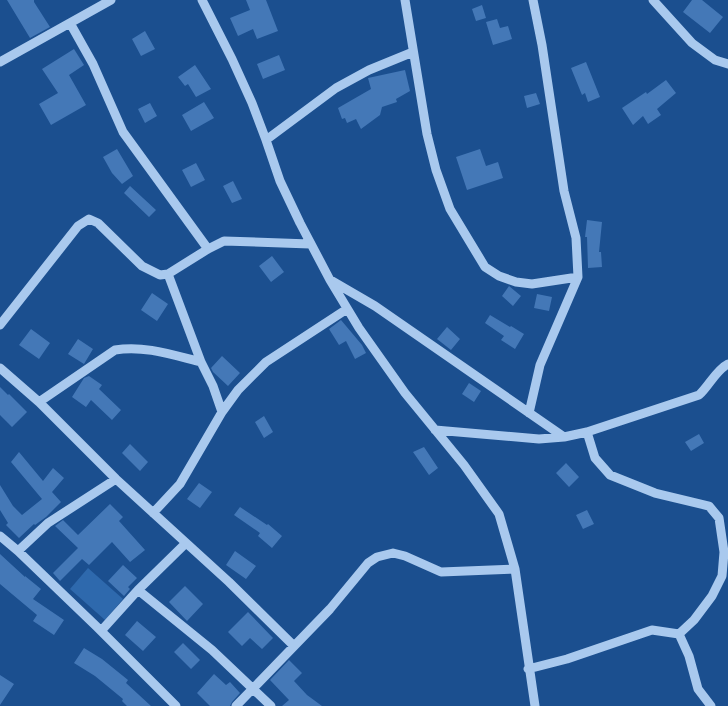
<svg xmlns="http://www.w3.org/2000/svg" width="728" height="706" viewBox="0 0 728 706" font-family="Lato,sans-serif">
	<rect width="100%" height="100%" fill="#1b4f8f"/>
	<path fill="#2e69ad" d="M88,568L123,599L105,620L70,589Z"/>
	<path fill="#4478b7" d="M7,0H34V2L50,27L30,38Z
		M246,0H266L278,31L257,39L253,29L238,36L230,18L250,10Z
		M692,0H702L723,17L710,33L683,12Z
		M482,5L486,18L476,21L472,9Z
		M497,19L500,28L508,26L512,39L493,45L486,22Z
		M145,31L155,49L141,56L132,39Z
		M74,49L84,65L69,75L86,105L51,125L39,104L58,93L42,69Z
		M279,55L285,70L263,79L257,64Z
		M586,62L600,97L588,102L585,93L582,95L571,68Z
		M195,65L211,89L196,97L188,84L185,86L178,77Z
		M405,70L410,91L396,99L397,102L382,107L380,115L361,129L356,119L347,123L345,118L342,119L338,108L371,89L368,78Z
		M666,80L676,93L657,109L661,115L648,124L643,116L633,125L622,108L646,92L647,94Z
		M536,93L540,104L527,108L524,96Z
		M204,102L214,118L191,131L182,115Z
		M150,103L157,116L145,123L138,109Z
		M117,149L133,176L122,184L112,173L103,157Z
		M480,149L486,166L498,162L503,178L467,190L456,157Z
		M196,163L205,180L191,187L182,170Z
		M233,181L242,199L232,203L223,186Z
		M130,186L156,210L149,217L124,193Z
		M587,220L602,222L599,252H601L602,267L588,268L587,237H585Z
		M272,256L284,272L271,282L259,266Z
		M509,286L521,296L513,306L502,296Z
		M152,293L168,304L157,321L141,310Z
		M537,294L552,297L549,311L534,308Z
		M490,315L510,327L511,326L524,334L515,349L501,340L504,336L485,323Z
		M341,320L362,345L366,353L355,359L346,341L339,345L329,329Z
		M447,327L460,339L451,350L437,339Z
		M31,329L50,343L39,359L19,345Z
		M78,339L93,349L84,364L68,354Z
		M222,356L240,373L228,386L213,372L211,368Z
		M89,376L102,385L99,389L121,410L112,420L91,400L86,407L72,397L84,378Z
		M469,383L481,391L474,402L462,394Z
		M0,387L8,395L9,394L27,412L12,427L0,415Z
		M264,416L273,432L264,438L255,422Z
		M699,434L704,443L691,451L685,442Z
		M130,444L148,462L140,471L122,453Z
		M424,447L438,468L429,475L413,452Z
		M19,452L43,481L53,468L64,478L52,492L61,502L46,517L35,525L34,524L19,538L6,525L8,523L0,510V485L13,506L22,515L42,499L11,462Z
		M566,463L579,477L569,487L556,473Z
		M199,483L212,492L200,508L187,499Z
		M110,504L123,517L119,521L145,550L130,562L112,542L89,565L82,559L60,581L53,573L78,548L55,526L63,520L78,535Z
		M240,507L267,525L268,524L282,536L272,548L258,536L260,533L234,515Z
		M587,510L594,524L583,529L576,515Z
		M235,551L256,566L246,579L226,565Z
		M0,554L25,577V576L41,589L33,599L64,620L54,635L33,621L37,615L0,584Z
		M123,565L137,578L128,587L130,589L124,596L108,581Z
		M185,586L203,604L187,621L169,602Z
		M248,612L273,638L262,649L250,638L242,646L228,632Z
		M137,621L156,637L143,651L125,635Z
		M183,643L200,660L191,669L174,652Z
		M84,648L102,659L128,680L126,683L151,706H127L122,701L123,699L95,676L74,663Z
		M289,660L302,673L294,681L307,695L322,706H282L289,700L270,680Z
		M214,674L226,685L230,682L240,693L232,702L230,706H210L197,693Z
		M0,675L14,684L0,705Z"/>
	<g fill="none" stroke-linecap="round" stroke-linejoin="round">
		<path stroke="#a9c9ee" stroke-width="9" d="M202,0L232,59L252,103L266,140L280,181L300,223L330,280L359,328L405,393L464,465L499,514L515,569L535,706
			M405,0L427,134L436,170L450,209L485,267L499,276L516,282L532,284L578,277
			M653,0L692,43L715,60L728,64
			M70,23L93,64L123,132L208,249
			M0,62L111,0
			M266,140L336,88L369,70L413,52
			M168,274L201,362L213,386L222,412
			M332,281L375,306L564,437
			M0,325L78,226L89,219L98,223L142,266L160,275L168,274L208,249L224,241L310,244
			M0,368L39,402L116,479L229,582L294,646
			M39,402L115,350C144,345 173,355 201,362
			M529,413L540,365L578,277L576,238L564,191L542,45L533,0
			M435,430L539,439L564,437L587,432L699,395C709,386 716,370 728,364
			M587,432L595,458L610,475L655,493L709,506L719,518L724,552L722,576L712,596L694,620L679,634
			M153,513L180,484L222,412L238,390L266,362L347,309
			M0,536L18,551L96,626L176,706
			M18,551L48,523L116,479
			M138,590L212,650L271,706
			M101,631L138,590L186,543
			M528,669L567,659L652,630L679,634L689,656L698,689L711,706
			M236,706L330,609L368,563L377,557L393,553L405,556L441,572L515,569"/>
	</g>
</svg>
